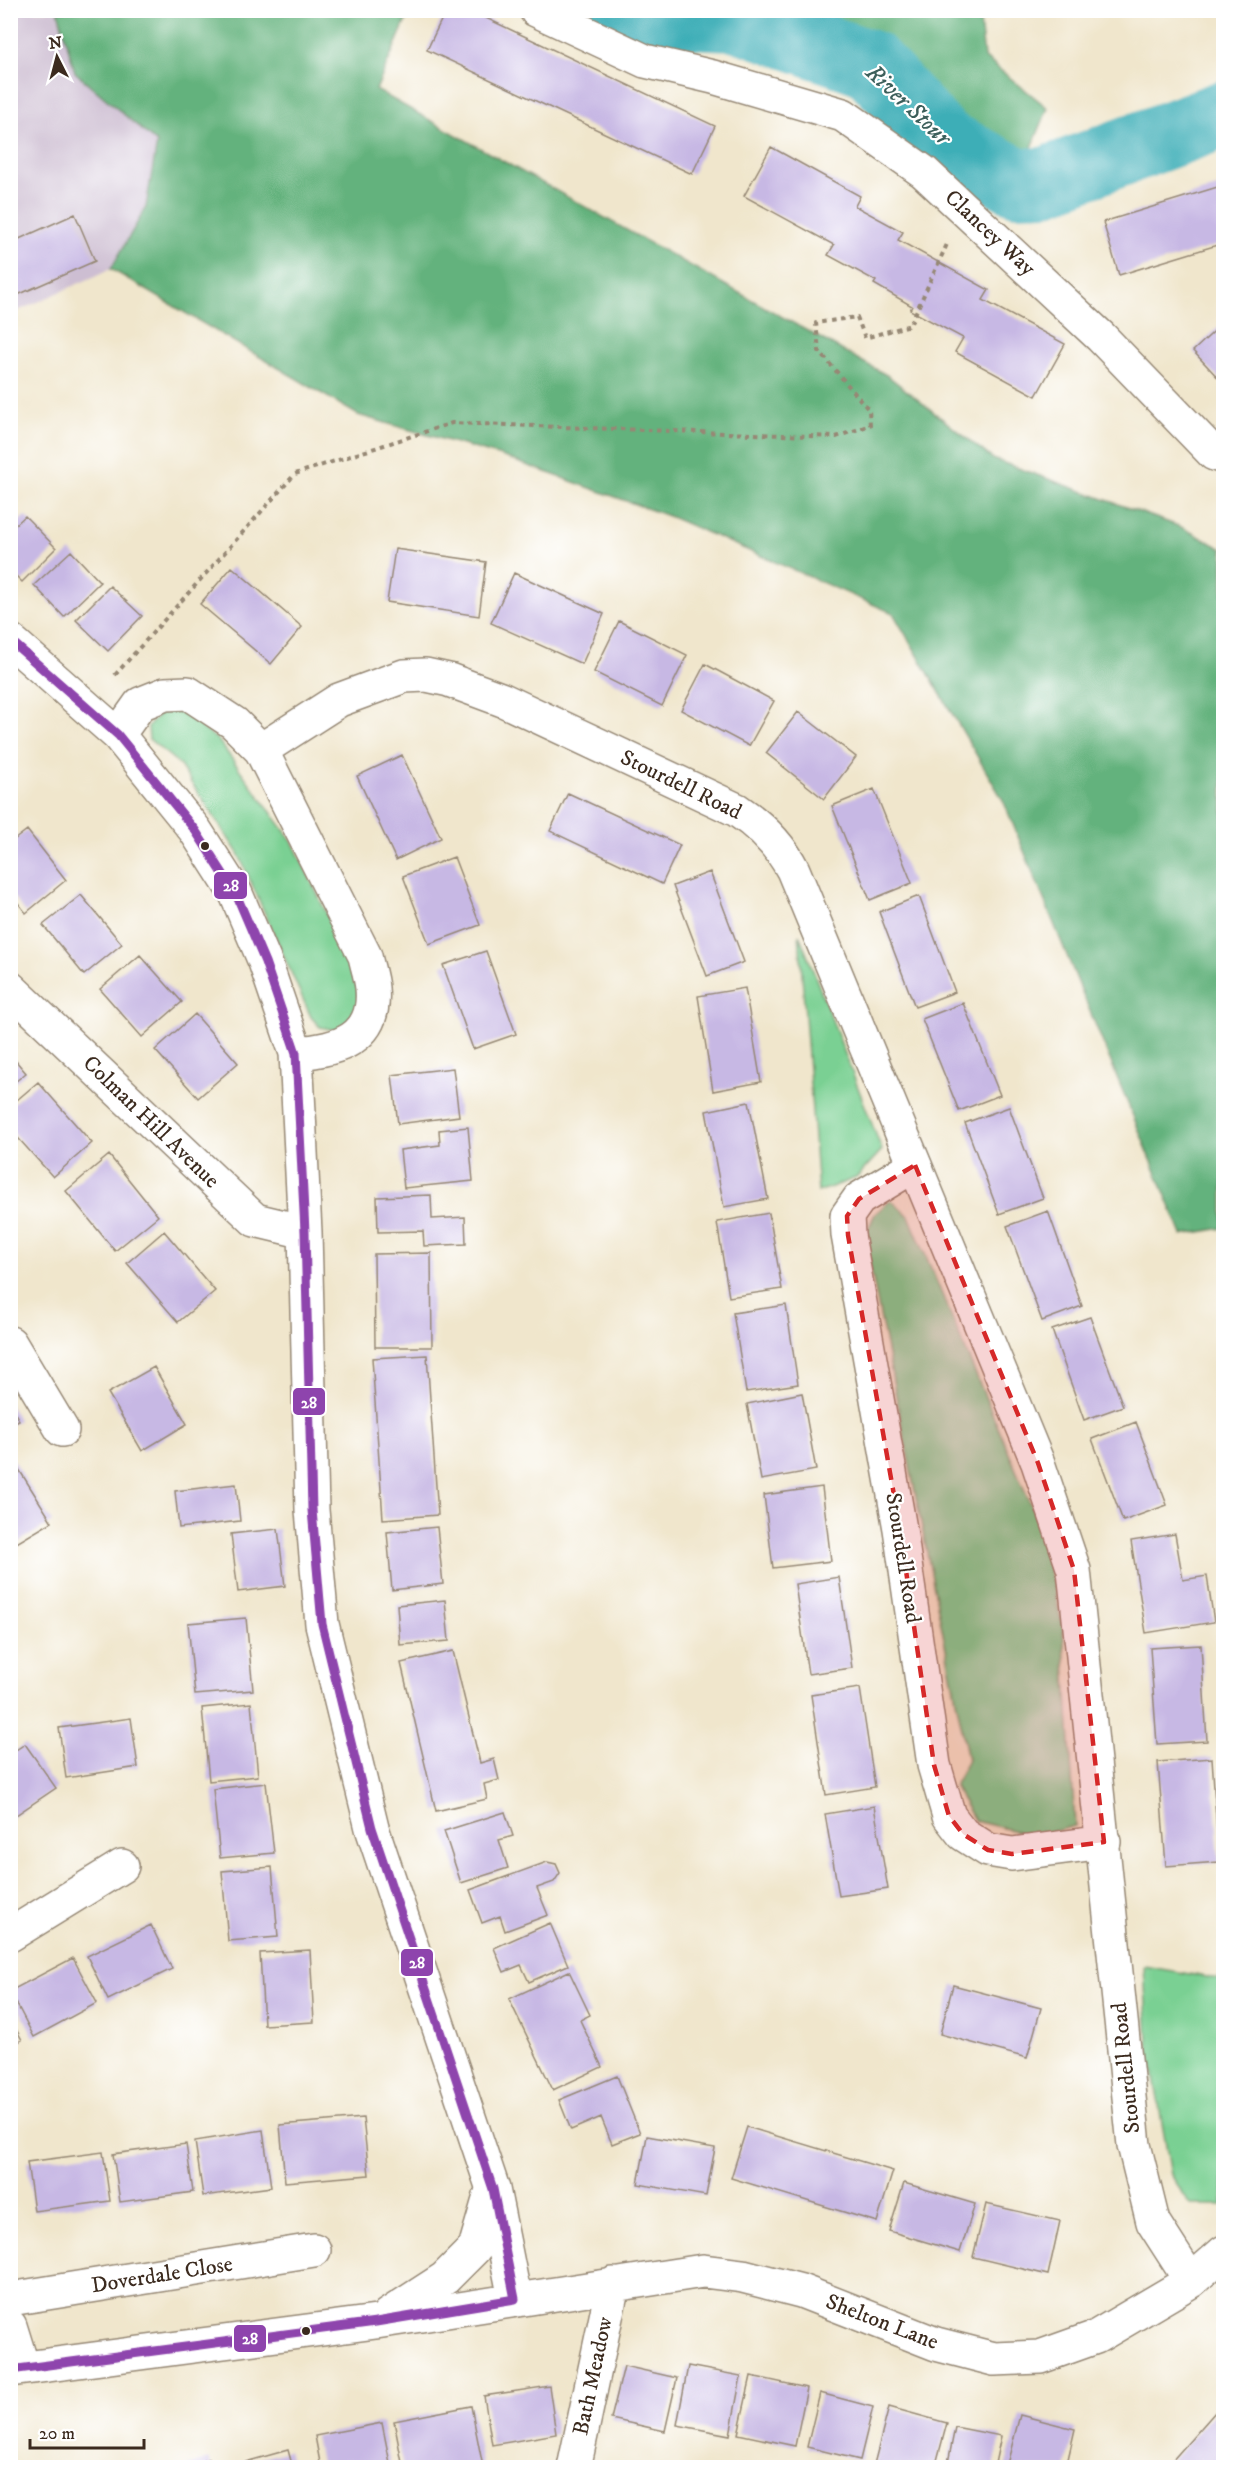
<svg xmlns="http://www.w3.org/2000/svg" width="1234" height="2478" viewBox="0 0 1234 2478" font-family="'IM FELL DW Pica',serif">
	<rect width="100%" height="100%" fill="#fff"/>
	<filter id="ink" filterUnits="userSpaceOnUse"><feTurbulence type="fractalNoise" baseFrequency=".0167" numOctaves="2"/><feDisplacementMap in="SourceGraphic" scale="12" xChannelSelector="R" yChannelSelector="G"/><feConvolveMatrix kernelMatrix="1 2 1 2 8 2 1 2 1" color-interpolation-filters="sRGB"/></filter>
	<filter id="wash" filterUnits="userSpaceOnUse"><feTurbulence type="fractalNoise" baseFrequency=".008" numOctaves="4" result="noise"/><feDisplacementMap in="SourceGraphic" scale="24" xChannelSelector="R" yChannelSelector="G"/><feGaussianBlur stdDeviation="1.35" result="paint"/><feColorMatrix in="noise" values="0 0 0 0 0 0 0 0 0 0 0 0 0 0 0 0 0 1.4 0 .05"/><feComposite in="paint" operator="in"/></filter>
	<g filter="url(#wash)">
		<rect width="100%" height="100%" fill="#f0e6cc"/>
		<path fill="#cdbed2" d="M10,11H57L76,72L157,143L146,207L111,269L11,314Z"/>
		<path fill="#7ad093" stroke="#5a7d58" stroke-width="1.5" d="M179,710L218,740L292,841L355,973L360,1006L352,1022L335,1030L320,1027L311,1017L238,853L179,764L149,739L148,727L160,713Z
			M799,934L882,1150L856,1178L818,1192Z
			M891,1200L909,1216L1040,1527L1063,1628L1075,1826L1036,1836L975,1821L954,1786L968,1760L868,1254L862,1242L875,1214Z
			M1144,1966L1223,1980V2205H1191L1171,2175L1148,2042Z"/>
		<path fill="#63b27d" stroke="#4f6e4e" stroke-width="1.5" d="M58,11H410L376,90L888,376L993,459L1181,527L1223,549V1228L1182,1235L1003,800L893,613L671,517L501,456L358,415L111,269L146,207L157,143L75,72Z
			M616,11H979L984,57L1048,108L1018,182L941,141L870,64L735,17L618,12Z"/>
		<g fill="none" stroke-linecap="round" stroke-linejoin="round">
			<path stroke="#3daeb7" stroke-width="68" d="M616,10L618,12L735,17L870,64L941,141L1018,182L1045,181L1224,114"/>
		</g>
		<g id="blocks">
			<path fill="#c7b8e4" d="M446,10H469L715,126L692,174L427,50Z
				M10,90L17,107L10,110Z
				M771,147L860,196L855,206L903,232L898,240L989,290L983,300L1065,344L1036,396L955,352L963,338L910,310L912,306L874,284L876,281L828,255L834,245L744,196Z
				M1224,185V243L1119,275L1103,222Z
				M75,214L95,261L13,297L10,292V243Z
				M1224,322V384L1193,351Z
				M25,516L56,548L22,582L10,570V530Z
				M395,549L486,562L479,616L387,602Z
				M71,551L100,582L64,617L34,585Z
				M232,567L302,627L271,664L200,604Z
				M514,573L604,614L582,664L491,623Z
				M110,586L142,616L108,651L76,620Z
				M619,621L687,655L662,706L594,672Z
				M705,664L774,701L749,746L681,710Z
				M798,712L856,757L824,799L766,753Z
				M402,755L441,838L396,860L357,776Z
				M874,789L912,883L870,900L832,806Z
				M568,793L680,845L662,884L550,831Z
				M27,830L66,880L26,913L10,893V843Z
				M454,857L480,925L429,944L403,876Z
				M710,872L744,962L707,976L673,886Z
				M81,895L122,944L84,975L43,925Z
				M919,896L955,992L915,1007L879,912Z
				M486,951L516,1034L473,1049L443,965Z
				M140,955L182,1002L142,1037L100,989Z
				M745,988L761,1082L713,1091L698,996Z
				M963,1003L1000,1095L959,1111L922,1019Z
				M195,1014L238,1063L198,1098L155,1050Z
				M10,1054L26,1073L10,1086Z
				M453,1068L459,1116L398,1124L392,1075Z
				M38,1082L92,1143L53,1177L10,1129V1106Z
				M749,1102L768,1199L724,1207L706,1111Z
				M1009,1107L1043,1198L999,1214L965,1123Z
				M468,1127L473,1181L404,1188L400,1150L440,1145L439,1130Z
				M109,1155L158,1216L115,1251L66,1191Z
				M431,1195L432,1219L465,1217L466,1244L424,1246L423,1231L378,1232L377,1197Z
				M1048,1211L1082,1306L1042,1321L1007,1226Z
				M769,1213L782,1289L729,1297L717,1222Z
				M164,1231L215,1291L178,1322L127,1263Z
				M431,1253L432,1347H375L374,1254Z
				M786,1305L798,1384L746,1392L733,1313Z
				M1090,1317L1123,1406L1084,1420L1052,1330Z
				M427,1355L438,1515L383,1519L372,1358Z
				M154,1367L187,1424L142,1451L108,1393Z
				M802,1393L816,1470L761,1480L747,1404Z
				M10,1405L19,1420L10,1425Z
				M1136,1422L1167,1505L1123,1521L1092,1439Z
				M10,1455L52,1522L10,1547Z
				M236,1484L240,1521L179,1528L175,1491Z
				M822,1487L831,1561L773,1568L764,1495Z
				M437,1527L443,1584L392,1590L387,1532Z
				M278,1529L285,1586L238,1592L231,1534Z
				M1175,1534L1183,1580L1207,1576L1214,1622L1146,1633L1131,1541Z
				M839,1577L852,1668L808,1674L795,1584Z
				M445,1600L449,1641L400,1645L397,1605Z
				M246,1618L253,1690L195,1695L188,1623Z
				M1201,1645L1207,1741L1157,1744L1150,1648Z
				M453,1651L480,1763L494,1759L499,1780L484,1784L487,1799L436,1811L401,1663Z
				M860,1688L875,1787L826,1795L811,1695Z
				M251,1703L258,1776L209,1781L202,1708Z
				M131,1718L138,1767L66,1778L59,1728Z
				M25,1744L56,1788L10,1819V1754Z
				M1212,1758L1219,1862L1166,1866L1158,1762Z
				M266,1783L274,1853L220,1858L213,1789Z
				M874,1806L888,1889L839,1896L825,1814Z
				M505,1812L513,1836L499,1840L508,1868L461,1883L444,1831Z
				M547,1862L556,1864L560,1873L554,1882L537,1888L548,1915L505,1931L500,1916L482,1923L470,1890Z
				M272,1867L278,1937L228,1941L222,1871Z
				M550,1923L568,1965L529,1982L521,1965L504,1972L494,1948Z
				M151,1925L172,1969L108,2000L87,1956Z
				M310,1950L314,2022L264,2025L260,1953Z
				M73,1958L97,2003L34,2037L10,1991Z
				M569,1971L590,2015L580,2020L602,2067L553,2090L509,1999Z
				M953,1985L1041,2008L1027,2058L940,2034Z
				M10,2018L22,2040L10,2046Z
				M617,2076L640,2133L612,2144L601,2117L571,2130L559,2100Z
				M363,2118L369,2175L285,2182L280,2125Z
				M747,2127L893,2171L877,2222L731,2178Z
				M263,2130L271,2187L203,2196L195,2141Z
				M647,2136L715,2148L706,2196L638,2184Z
				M186,2144L193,2192L120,2202L113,2154Z
				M103,2152L110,2201L34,2211L27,2162Z
				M904,2183L975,2204L960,2252L889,2231Z
				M986,2204L1060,2221L1048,2275L973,2257Z
				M624,2366L677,2378L665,2431L611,2419Z
				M688,2366L741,2376L730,2435L677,2425Z
				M751,2376L807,2388L795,2446L738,2434Z
				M549,2386L556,2434L492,2445L484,2396Z
				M820,2393L873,2407L860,2460L807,2447Z
				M1224,2402V2468H1177L1171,2462Z
				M471,2406L483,2467L403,2468L394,2421Z
				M889,2407L947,2423L935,2468L905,2466V2468H873Z
				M1020,2415L1075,2429L1066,2468H1006Z
				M382,2423L391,2468H321L315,2436Z
				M955,2427L1001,2436L994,2468H947Z
				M288,2450L293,2468H239L238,2464Z
				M209,2459L212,2468H188V2466Z"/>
		</g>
	</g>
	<g filter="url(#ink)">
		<use href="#blocks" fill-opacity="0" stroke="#968875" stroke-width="1.5"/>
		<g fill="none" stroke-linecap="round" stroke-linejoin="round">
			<g stroke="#968875" stroke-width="36">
				<path id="minor" d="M536,10L645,61L713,77L843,115L924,172L1101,337L1214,454L1224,457
					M10,640L118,735L195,830L236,894L265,962L296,1053L305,1232L312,1510L322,1624L372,1828L493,2189L515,2299
					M118,735L140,704L165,694L188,693L234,723L261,750L365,956C367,966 371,977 372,988C377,1039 338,1050 296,1053
					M261,750L339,700L404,676L426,675L449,680L503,700L737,810C761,826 780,845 793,870L1038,1463L1074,1570L1134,2145L1153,2222L1191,2281
					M10,988L255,1220L305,1232
					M915,1165L859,1199L847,1216L848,1235L900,1529L934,1765L949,1816L963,1834L988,1850L1012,1854L1104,1842
					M10,1343L62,1430
					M10,1935L122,1866
					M10,2299L314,2250
					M388,2315L445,2278L475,2248L491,2193
					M10,2326L23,2368
					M10,2370L376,2322L703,2271L743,2276L801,2291L936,2344L994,2359L1040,2357L1096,2337L1191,2281L1224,2252
					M574,2468L613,2284"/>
			</g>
			<path stroke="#968875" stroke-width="4" stroke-dasharray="4.5 4.5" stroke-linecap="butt" d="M115,675L295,474L452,423L836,437L870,425L869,410L819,351L816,323L857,317L865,338L910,325L948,242"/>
			<use href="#minor" stroke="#fff" stroke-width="33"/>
			<g stroke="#fff" stroke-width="14">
				<path id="bus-1" d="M10,640L118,735L195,830L236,894L265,962L296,1053L305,1232L312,1510L322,1624L372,1828L493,2189L515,2299L376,2322L10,2370"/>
			</g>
			<use href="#bus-1" stroke="#8e44ad" stroke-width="9"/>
		</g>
	</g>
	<path fill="#d62828" fill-opacity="0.2" stroke="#d62828" stroke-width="4.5" stroke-dasharray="12 8" stroke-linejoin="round" d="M915,1165L1038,1463L1074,1570L1104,1842L1012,1854L988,1850L963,1834L949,1816L934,1765L900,1529L848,1235L847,1216L859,1199Z"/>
	<g fill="#3b2a1e" stroke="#fff" stroke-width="2">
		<circle cx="205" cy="846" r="5"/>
		<circle cx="306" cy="2331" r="5"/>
	</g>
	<g text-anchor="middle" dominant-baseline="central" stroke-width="4.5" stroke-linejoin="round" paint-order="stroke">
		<g font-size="22" fill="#3b2a1e" stroke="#fff">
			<text transform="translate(990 233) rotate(43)">Clancey Way</text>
			<text transform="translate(681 785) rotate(26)">Stourdell Road</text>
			<text transform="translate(151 1122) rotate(44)">Colman Hill Avenue</text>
			<text transform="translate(903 1558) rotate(81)">Stourdell Road</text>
			<text transform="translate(1126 2068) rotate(-96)">Stourdell Road</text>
			<text transform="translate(162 2275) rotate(-9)">Doverdale Close</text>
			<text transform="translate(882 2322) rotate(21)">Shelton Lane</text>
			<text transform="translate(593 2376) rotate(-78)">Bath Meadow</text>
		</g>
		<g font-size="24" font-style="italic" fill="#3c5f5b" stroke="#fff">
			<text transform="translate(908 105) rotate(43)">River Stour</text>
		</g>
	</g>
	<g stroke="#fff" stroke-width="2">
		<rect x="213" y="871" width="35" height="29" rx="6" fill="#8e44ad"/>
		<rect x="292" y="1387" width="34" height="29" rx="6" fill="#8e44ad"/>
		<rect x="400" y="1948" width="34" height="29" rx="6" fill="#8e44ad"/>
		<rect x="233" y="2324" width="34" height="29" rx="6" fill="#8e44ad"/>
	</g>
	<g font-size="16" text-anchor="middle" font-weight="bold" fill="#fff">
		<text x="231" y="891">28</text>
		<text x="309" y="1408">28</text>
		<text x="417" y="1968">28</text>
		<text x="250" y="2344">28</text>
	</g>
	<rect width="1234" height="2478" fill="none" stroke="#fff" stroke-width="36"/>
	<g transform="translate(57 57) rotate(354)" stroke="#ffffff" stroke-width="4.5" paint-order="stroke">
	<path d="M0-4.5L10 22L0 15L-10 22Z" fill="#3b2a1e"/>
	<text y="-9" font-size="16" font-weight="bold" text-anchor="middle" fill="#3b2a1e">N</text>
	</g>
	<path d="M30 2439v9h114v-9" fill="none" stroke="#3b2a1e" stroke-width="3"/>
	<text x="39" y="2439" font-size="18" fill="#3b2a1e" stroke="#ffffff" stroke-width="4.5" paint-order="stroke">20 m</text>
</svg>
